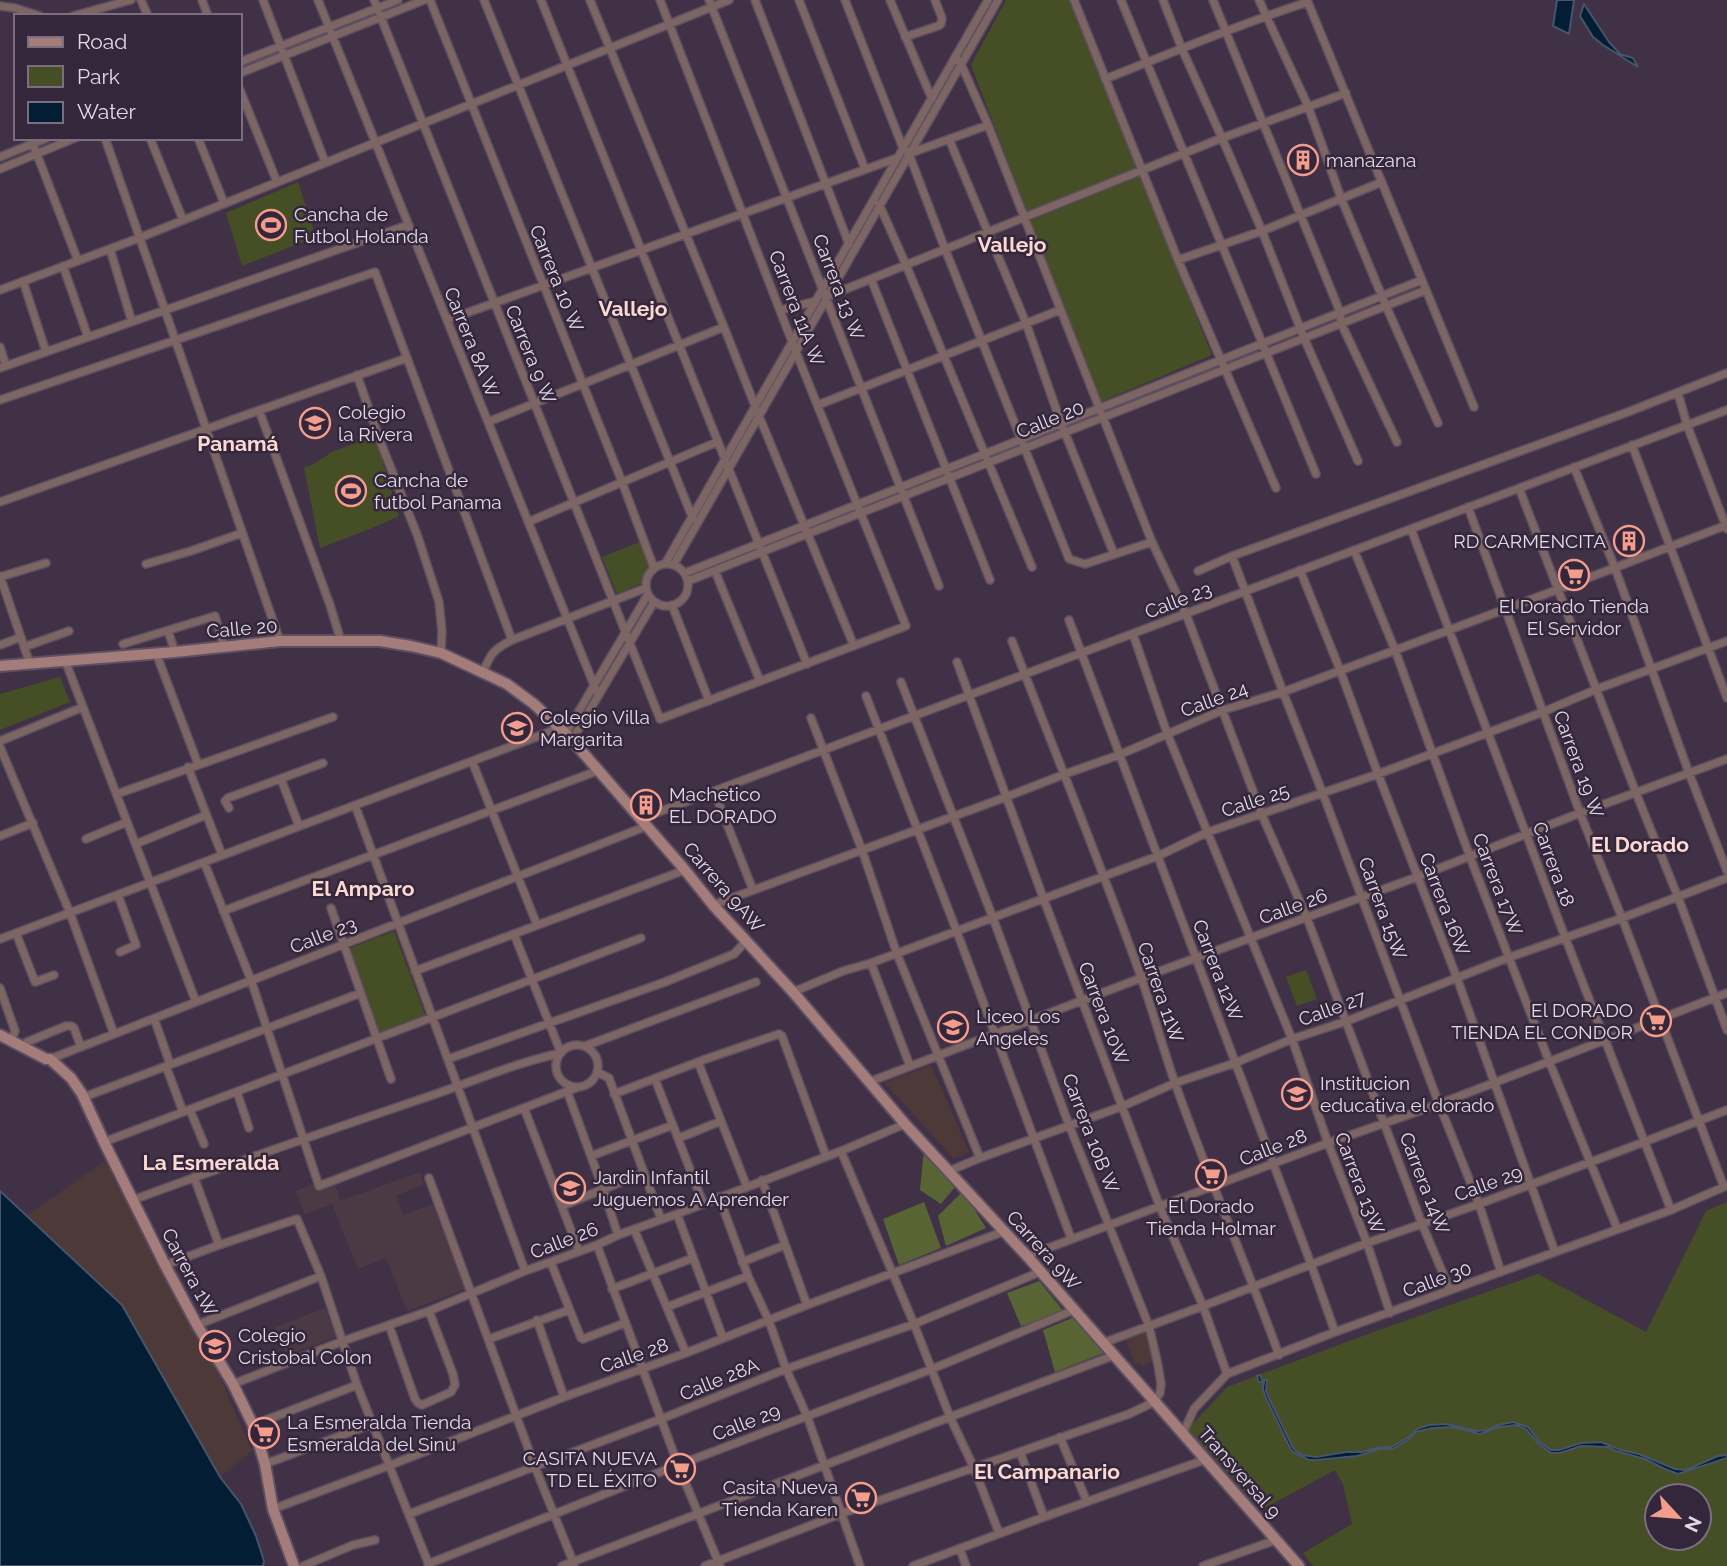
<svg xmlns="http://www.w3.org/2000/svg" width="1727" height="1566" viewBox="0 0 1727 1566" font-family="Raleway,sans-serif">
	<rect width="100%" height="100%" fill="#403146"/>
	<path fill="#4e3939" d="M931,1065L969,1152L954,1159L885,1083Z
		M105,1161L221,1379L252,1451L220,1477L122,1305L26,1216Z
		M1146,1332L1155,1360L1142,1366L1140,1363L1135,1365L1126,1339Z"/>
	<path fill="#4b3943" d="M420,1172L424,1184L396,1196L403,1215L433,1204L466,1289L407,1311L386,1258L358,1269L332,1204L305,1214L295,1191L314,1184L316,1189L321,1191L335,1184L340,1201Z
		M325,1308L336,1337L286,1356L275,1327Z"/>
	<path fill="#454e25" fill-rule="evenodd" d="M1006,0H1070L1137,167L1027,212L971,65Z
		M1140,176L1212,355L1101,402L1029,221Z
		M298,182L316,237L242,266L226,213Z
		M375,436L399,516L370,529L320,548L304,467L312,465L332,452Z
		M642,541L650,564L644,573L642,583L617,594L602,557Z
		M60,677L70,702L0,730V694Z
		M394,931L426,1017L380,1034L348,949Z
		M1306,970L1317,999L1297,1006L1286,977Z
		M1727,1202V1566H1313L1303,1553L1352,1524L1343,1484L1335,1470L1261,1510L1188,1429L1227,1387L1376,1331L1538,1274L1646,1332L1706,1211ZM1657,1496H1699V1538H1657Z"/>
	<path fill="#596434" d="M924,1150L955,1187L941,1204L920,1190Z
		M965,1189L966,1196L986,1228L946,1246L938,1216Z
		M924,1202L941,1248L899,1265L883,1219Z
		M1039,1281L1066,1314L1021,1326L1007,1293Z
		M1076,1314L1109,1351L1055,1372L1043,1330L1072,1318Z"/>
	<path fill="#031d35" stroke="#46556a" stroke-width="2" d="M1557,0H1574L1569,34L1553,26Z
		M1584,4L1609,42L1620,54L1633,58L1638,67L1603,45L1593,37L1580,16Z
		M0,1191L122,1305L220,1477L241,1504L256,1536L264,1561L263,1566H0Z
		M1260,1375L1262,1380H1267L1266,1391L1268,1396L1292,1446L1295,1450L1302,1455L1316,1457L1346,1452H1362L1377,1448L1391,1447L1409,1437L1417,1429L1429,1425L1446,1424L1477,1431L1487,1430L1498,1425L1513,1422L1528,1427L1540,1442L1551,1450H1559L1581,1443L1601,1442L1621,1450L1639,1454L1675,1469L1686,1470L1718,1456L1727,1455V1458L1678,1474L1665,1469L1645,1459L1616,1451L1608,1447L1581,1446L1560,1453H1551L1539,1444L1526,1429L1516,1425L1499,1427L1480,1434L1453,1427L1432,1428L1416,1432L1408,1440L1392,1449H1380L1357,1456L1316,1460H1309L1297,1454L1292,1451L1288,1444L1265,1396L1263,1389L1264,1382H1259L1257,1376Z"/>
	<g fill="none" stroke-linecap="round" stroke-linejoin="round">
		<g stroke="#5d4f63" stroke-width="10">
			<path id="street" d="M141,0L148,16
				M202,0L208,16
				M263,0L325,162
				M318,0L598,695
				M374,0L660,719L906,626L796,352L660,0
				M430,0L622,482L654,568
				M484,0L693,519
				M541,0L807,664
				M590,0L724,327L759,416L854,646
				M709,0L939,586
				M755,0L849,244
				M799,0L865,169
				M845,0L903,148L909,154L945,249L1069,559L1085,564L1152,542
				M890,0L932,99
				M1074,0L1178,260L1276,488
				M1121,0L1316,474
				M1163,0L1182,49L1222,138L1262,231L1304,338L1358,461
				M1213,0L1340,312L1341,323L1397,442
				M1259,0L1308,106L1341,198L1386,306L1438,423
				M1307,0L1474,407
				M0,6L15,8L40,16
				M73,16L131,0
				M905,37L938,26L941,24L942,18L935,0
				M955,57L961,64L988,125L1152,542L1186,614L1262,815L1307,918L1422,1224L1450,1290
				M240,62L398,0
				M240,73L424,0
				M1105,79C1172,53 1239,24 1308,2
				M240,90L277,182
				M105,138L280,641
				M150,138L183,220
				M198,138L224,203
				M949,139L1026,323L1061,423L1114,554
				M33,144L78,261
				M908,154L988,125
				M0,157L47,138
				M0,169L75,138
				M879,204L906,265L1032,567
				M110,249L132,322
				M1178,260L1262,231L1382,182
				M63,266L88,337
				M871,279L990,580
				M23,281L46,352
				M0,290L139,238L729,0
				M826,297L1222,138L1346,93
				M781,310L816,301
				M447,320L897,158
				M0,347L6,366
				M0,368L408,225
				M357,375L379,438L418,537L439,602L442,631L441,653
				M1678,393L1687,425L1727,529
				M0,400L375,272L512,640
				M818,405L1060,310
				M259,410L330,605L341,641
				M488,422L724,327
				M1632,445L1727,698
				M1574,467L1615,568L1689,773L1727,871
				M1519,488L1636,793L1678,897L1727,1030
				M0,502L407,358
				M1468,507L1580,813L1622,918L1724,1187
				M528,522L717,442
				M1411,529L1565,937L1671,1210
				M1354,550L1395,650L1470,857L1549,1061L1617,1228
				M1232,556L1283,692L1323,794L1439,1104L1479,1204L1501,1272
				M146,564L191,551L242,533
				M665,564L988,0
				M674,564L998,0
				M646 585a21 21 0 1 1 42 0a21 21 0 1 1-42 0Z
				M1300,570L1340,670L1378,774L1457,978L1555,1252
				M715,571L760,681
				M1198,571L1232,556L1628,412L1727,373
				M685,573L1422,280
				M0,576L30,664
				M0,577L46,563
				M688,581L1426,290
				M672,605L709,701
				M1069,620L1311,1264L1335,1332
				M168,631L175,652
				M1133,634L1167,733L1292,1039L1328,1143L1367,1243L1390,1313
				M1012,641C1055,753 1101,864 1141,977C1153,1012 1163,1048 1175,1083C1207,1174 1246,1263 1279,1355
				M123,644L215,616L224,647
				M0,645L21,637
				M24,647L69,631
				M156,653L198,764
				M65,660L196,1002
				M957,662L1044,900L1160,1207L1203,1306L1227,1374
				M483,672C491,653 493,650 512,640L646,588
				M866,696L957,932L1071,1238
				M811,718L862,850L897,954L980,1158
				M566,733L648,594
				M572,740L654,602
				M0,741L83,707
				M0,747L70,913L114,1034
				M472,761L537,925
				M188,767L222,855
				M281,779L299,826
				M714,791L753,890
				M117,794L333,717
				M355,805L525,1271
				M229,808L225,801L228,798L323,763
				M640,819L1727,410
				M0,836L33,823
				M86,839L127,822
				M136,844L206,815
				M204,862L251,980L319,1186L576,1088
				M118,895L136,945L120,952
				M713,905L1006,797L1065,774L1119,755L1223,710L1283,692L1559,589L1727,525
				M331,908L391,1079
				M223,911L597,771
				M16,933L35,982L54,975
				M0,939L560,728
				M871,963L910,1066
				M415,971L685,870
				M0,988L15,1031L11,1041
				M793,992L843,971L871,963L1158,856L1208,832L1378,774L1543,712L1597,689L1727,641
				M154,1018L170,1064
				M556 1066a21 21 0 1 1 42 0a21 21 0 1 1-42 0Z
				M585,1046L756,982
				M24,1047L27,1042L66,1026H71L74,1028L81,1047
				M50,1059L647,826
				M448,1059L665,982L734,954L747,940
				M698,1062L747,1187
				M166,1066L183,1112
				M597,1072L609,1078L661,1219
				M655,1079L703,1203
				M869,1082L1141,978L1417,877L1580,813L1727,759
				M567,1091L603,1189L618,1235
				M237,1092L249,1128
				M614,1094L706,1059L779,1034L782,1036L826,1156
				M84,1097L361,993
				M524,1108L579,1251
				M190,1110L204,1144
				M679,1138L721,1121
				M104,1142L641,938
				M841,1151L914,1324L950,1417L974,1468L999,1533
				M591,1156L673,1125
				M949,1171L980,1158L1123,1106L1175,1083L1235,1063L1292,1039L1347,1021L1510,957L1622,918L1727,878
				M194,1177L219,1245
				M429,1178L535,1467L574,1564
				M762,1180L807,1305
				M719,1197L748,1276L769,1321L786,1369L807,1416L860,1566
				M133,1200C229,1164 327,1131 424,1098C470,1083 514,1063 561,1053L514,934
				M562,1206L643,1173
				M677,1214L723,1338
				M634,1229L686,1353
				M597,1245L678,1465L720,1566
				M1027,1256L1328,1143L1439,1104L1727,993
				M742,1262L785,1245
				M551,1263L581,1338L583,1339L625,1323
				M165,1265L219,1245L297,1219L321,1276L357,1385L429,1565
				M612,1289L693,1258
				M667,1307L748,1276
				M537,1320L564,1397
				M197,1325L321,1276
				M389,1325L415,1399L418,1403L422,1405L451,1392L455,1385L453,1374L429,1311
				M489,1339L569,1310
				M1103,1343L1203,1306L1367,1243L1479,1204L1644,1142L1727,1110
				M233,1384L343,1341L429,1311L525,1271L597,1245L618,1235L677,1214L841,1151L905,1124
				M253,1425L357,1385
				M1183,1433L1194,1409L1227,1374L1335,1332L1671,1210L1726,1186
				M1060,1437L1087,1502
				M1020,1452L1044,1517
				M265,1464L372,1424
				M273,1509L388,1466L564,1397L686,1353L807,1305L1005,1231
				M409,1514L661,1419L786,1369L914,1324L1040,1272
				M960,1549L966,1566
				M428,1564L678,1465L932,1369L1074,1310
				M303,1566L353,1545L375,1540
				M562,1566L950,1417L1115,1355
				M705,1566L843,1513L1129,1414L1154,1402L1160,1393L1161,1384L1158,1365L1149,1326L1069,1125L993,918L901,682
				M913,1566L1044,1517L1207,1459
				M1203,1566L1276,1540"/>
		</g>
		<g stroke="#5d4f63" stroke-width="14">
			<path id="secondary" d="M0,666L175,652L280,641H380L411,646L441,653L507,684L534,704L572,740L685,870L713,905L793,992L905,1124L1027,1256L1299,1566
				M0,1035L46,1059H50L71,1078L82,1094L104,1142L165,1265L197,1325L233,1384L253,1425L258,1441L265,1464L273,1509L294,1566"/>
		</g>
		<use href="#street" stroke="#7d6563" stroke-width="7"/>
		<use href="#secondary" stroke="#a47d7a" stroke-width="10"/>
	</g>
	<defs>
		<g id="building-ring" transform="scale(1.575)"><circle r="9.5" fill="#35273b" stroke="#f49d8c" stroke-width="1.5"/><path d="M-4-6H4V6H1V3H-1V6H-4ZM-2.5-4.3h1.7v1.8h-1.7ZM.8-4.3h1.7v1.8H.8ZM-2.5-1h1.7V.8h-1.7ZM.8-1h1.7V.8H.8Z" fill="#f49d8c"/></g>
		<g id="stadium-ring" transform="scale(1.575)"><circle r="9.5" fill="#35273b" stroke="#f49d8c" stroke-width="1.5"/><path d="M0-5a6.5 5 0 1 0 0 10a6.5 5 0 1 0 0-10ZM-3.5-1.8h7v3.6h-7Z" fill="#f49d8c"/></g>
		<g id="school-ring" transform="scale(1.575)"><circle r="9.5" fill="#35273b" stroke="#f49d8c" stroke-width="1.5"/><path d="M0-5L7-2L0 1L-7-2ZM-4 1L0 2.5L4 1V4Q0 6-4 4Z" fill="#f49d8c"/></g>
		<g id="supermarket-ring" transform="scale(1.575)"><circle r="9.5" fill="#35273b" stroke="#f49d8c" stroke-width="1.5"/><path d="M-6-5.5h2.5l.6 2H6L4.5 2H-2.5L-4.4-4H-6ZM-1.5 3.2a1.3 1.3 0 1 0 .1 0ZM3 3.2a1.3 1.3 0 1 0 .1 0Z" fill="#f49d8c"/></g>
	</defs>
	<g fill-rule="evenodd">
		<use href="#building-ring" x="1303" y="160"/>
		<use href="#stadium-ring" x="271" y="225"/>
		<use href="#school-ring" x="315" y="423"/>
		<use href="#stadium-ring" x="351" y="491"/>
		<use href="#building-ring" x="1629" y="541"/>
		<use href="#supermarket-ring" x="1574" y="575"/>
		<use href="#school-ring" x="517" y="728"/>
		<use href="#building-ring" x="646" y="805"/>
		<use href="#supermarket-ring" x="1656" y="1021"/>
		<use href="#school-ring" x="953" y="1027"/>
		<use href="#school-ring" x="1297" y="1094"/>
		<use href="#supermarket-ring" x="1211" y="1175"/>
		<use href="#school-ring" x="570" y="1188"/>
		<use href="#school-ring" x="215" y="1346"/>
		<use href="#supermarket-ring" x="264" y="1433"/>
		<use href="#supermarket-ring" x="680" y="1469"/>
		<use href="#supermarket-ring" x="861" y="1498"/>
	</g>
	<g text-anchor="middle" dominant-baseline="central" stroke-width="5" stroke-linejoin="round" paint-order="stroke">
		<g font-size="19" fill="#e1d9e6" stroke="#35273b" text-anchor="start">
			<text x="1326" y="160">manazana</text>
			<text x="294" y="214">Cancha de<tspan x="294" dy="22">Futbol Holanda</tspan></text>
			<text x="338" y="412">Colegio<tspan x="338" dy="22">la Rivera</tspan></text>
			<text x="374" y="480">Cancha de<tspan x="374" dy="22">futbol Panama</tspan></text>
			<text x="1606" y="541" text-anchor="end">RD CARMENCITA</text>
			<text x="1574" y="606" text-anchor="middle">El Dorado Tienda<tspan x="1574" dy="22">El Servidor</tspan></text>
			<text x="540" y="717">Colegio Villa<tspan x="540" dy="22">Margarita</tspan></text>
			<text x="669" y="794">Machetico<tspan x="669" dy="22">EL DORADO</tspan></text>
			<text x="1633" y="1010" text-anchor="end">El DORADO<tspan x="1633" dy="22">TIENDA EL CONDOR</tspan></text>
			<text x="976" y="1016">Liceo Los<tspan x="976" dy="22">Angeles</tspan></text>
			<text x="1320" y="1083">Institucion<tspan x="1320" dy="22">educativa el dorado</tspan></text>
			<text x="593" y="1177">Jardin Infantil<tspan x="593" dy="22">Juguemos A Aprender</tspan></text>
			<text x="1211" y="1206" text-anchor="middle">El Dorado<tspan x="1211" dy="22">Tienda Holmar</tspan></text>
			<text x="238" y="1335">Colegio<tspan x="238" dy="22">Cristobal Colon</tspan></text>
			<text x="287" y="1422">La Esmeralda Tienda<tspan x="287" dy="22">Esmeralda del Sinu</tspan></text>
			<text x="657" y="1458" text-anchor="end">CASITA NUEVA<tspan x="657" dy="22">TD EL ÉXITO</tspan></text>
			<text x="838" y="1487" text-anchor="end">Casita Nueva<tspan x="838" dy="22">Tienda Karen</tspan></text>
		</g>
		<g font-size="19" fill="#e1d9e6" stroke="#35273b">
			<text transform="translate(557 278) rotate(68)">Carrera 10 W</text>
			<text transform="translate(839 287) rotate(69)">Carrera 13 W</text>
			<text transform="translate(797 308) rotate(69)">Carrera 11A W</text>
			<text transform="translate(472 342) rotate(68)">Carrera 8A W</text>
			<text transform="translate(531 354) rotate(68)">Carrera 9 W</text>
			<text transform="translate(1050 419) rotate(-22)">Calle 20</text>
			<text transform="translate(1178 600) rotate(-21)">Calle 23</text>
			<text transform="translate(242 628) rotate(-5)">Calle 20</text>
			<text transform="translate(1214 699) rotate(-20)">Calle 24</text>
			<text transform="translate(1579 764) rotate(70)">Carrera 19 W</text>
			<text transform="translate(1255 800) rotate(-18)">Calle 25</text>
			<text transform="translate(1554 864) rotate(70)">Carrera 18</text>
			<text transform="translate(1498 884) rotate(69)">Carrera 17W</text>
			<text transform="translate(724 887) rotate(49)">Carrera 9AW</text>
			<text transform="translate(1445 904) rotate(69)">Carrera 16W</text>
			<text transform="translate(1293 906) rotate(-20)">Calle 26</text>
			<text transform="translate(1383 908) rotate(70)">Carrera 15W</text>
			<text transform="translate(323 935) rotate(-21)">Calle 23</text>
			<text transform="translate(1218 970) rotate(69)">Carrera 12W</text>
			<text transform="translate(1161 992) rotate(71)">Carrera 11W</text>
			<text transform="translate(1332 1008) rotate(-20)">Calle 27</text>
			<text transform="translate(1104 1013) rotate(69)">Carrera 10W</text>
			<text transform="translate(1091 1133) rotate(69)">Carrera 10B W</text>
			<text transform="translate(1273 1147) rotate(-21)">Calle 28</text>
			<text transform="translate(1360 1183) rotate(69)">Carrera 13W</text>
			<text transform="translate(1425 1183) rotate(69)">Carrera 14W</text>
			<text transform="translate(1488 1183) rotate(-20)">Calle 29</text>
			<text transform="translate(564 1240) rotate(-21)">Calle 26</text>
			<text transform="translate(1044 1250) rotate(48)">Carrera 9W</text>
			<text transform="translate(190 1272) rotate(62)">Carrera 1W</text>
			<text transform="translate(1437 1279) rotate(-20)">Calle 30</text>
			<text transform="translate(634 1355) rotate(-19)">Calle 28</text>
			<text transform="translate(719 1379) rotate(-22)">Calle 28A</text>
			<text transform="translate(746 1422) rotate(-21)">Calle 29</text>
			<text transform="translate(1240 1472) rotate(49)">Transversal 9</text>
		</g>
		<g font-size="21" font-weight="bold" fill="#fcd9d2" stroke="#35273b">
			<text x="1012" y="244">Vallejo</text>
			<text x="633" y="308">Vallejo</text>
			<text x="238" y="443">Panamá</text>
			<text x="1640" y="844">El Dorado</text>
			<text x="363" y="888">El Amparo</text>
			<text x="211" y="1162">La Esmeralda</text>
			<text x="1047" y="1471">El Campanario</text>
		</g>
	</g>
	<rect x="14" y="14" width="228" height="126" fill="#35273b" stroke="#7a6e7f" stroke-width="2"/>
	<rect x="28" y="37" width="35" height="10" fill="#a47d7a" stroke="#7a6e7f" stroke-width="2"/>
	<text x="77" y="49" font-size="21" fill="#e1d9e6">Road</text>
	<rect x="28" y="66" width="35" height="21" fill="#454e25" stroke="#7a6e7f" stroke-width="2"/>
	<text x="77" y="84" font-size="21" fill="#e1d9e6">Park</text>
	<rect x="28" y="102" width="35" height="21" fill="#031d35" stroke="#7a6e7f" stroke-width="2"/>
	<text x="77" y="119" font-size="21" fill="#e1d9e6">Water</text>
	<g transform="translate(1678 1517) rotate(116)"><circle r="33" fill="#35273b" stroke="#7a6e7f" stroke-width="2"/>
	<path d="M0-5L12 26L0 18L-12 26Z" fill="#f49d8c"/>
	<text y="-10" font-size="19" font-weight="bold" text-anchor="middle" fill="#e1d9e6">N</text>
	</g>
</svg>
